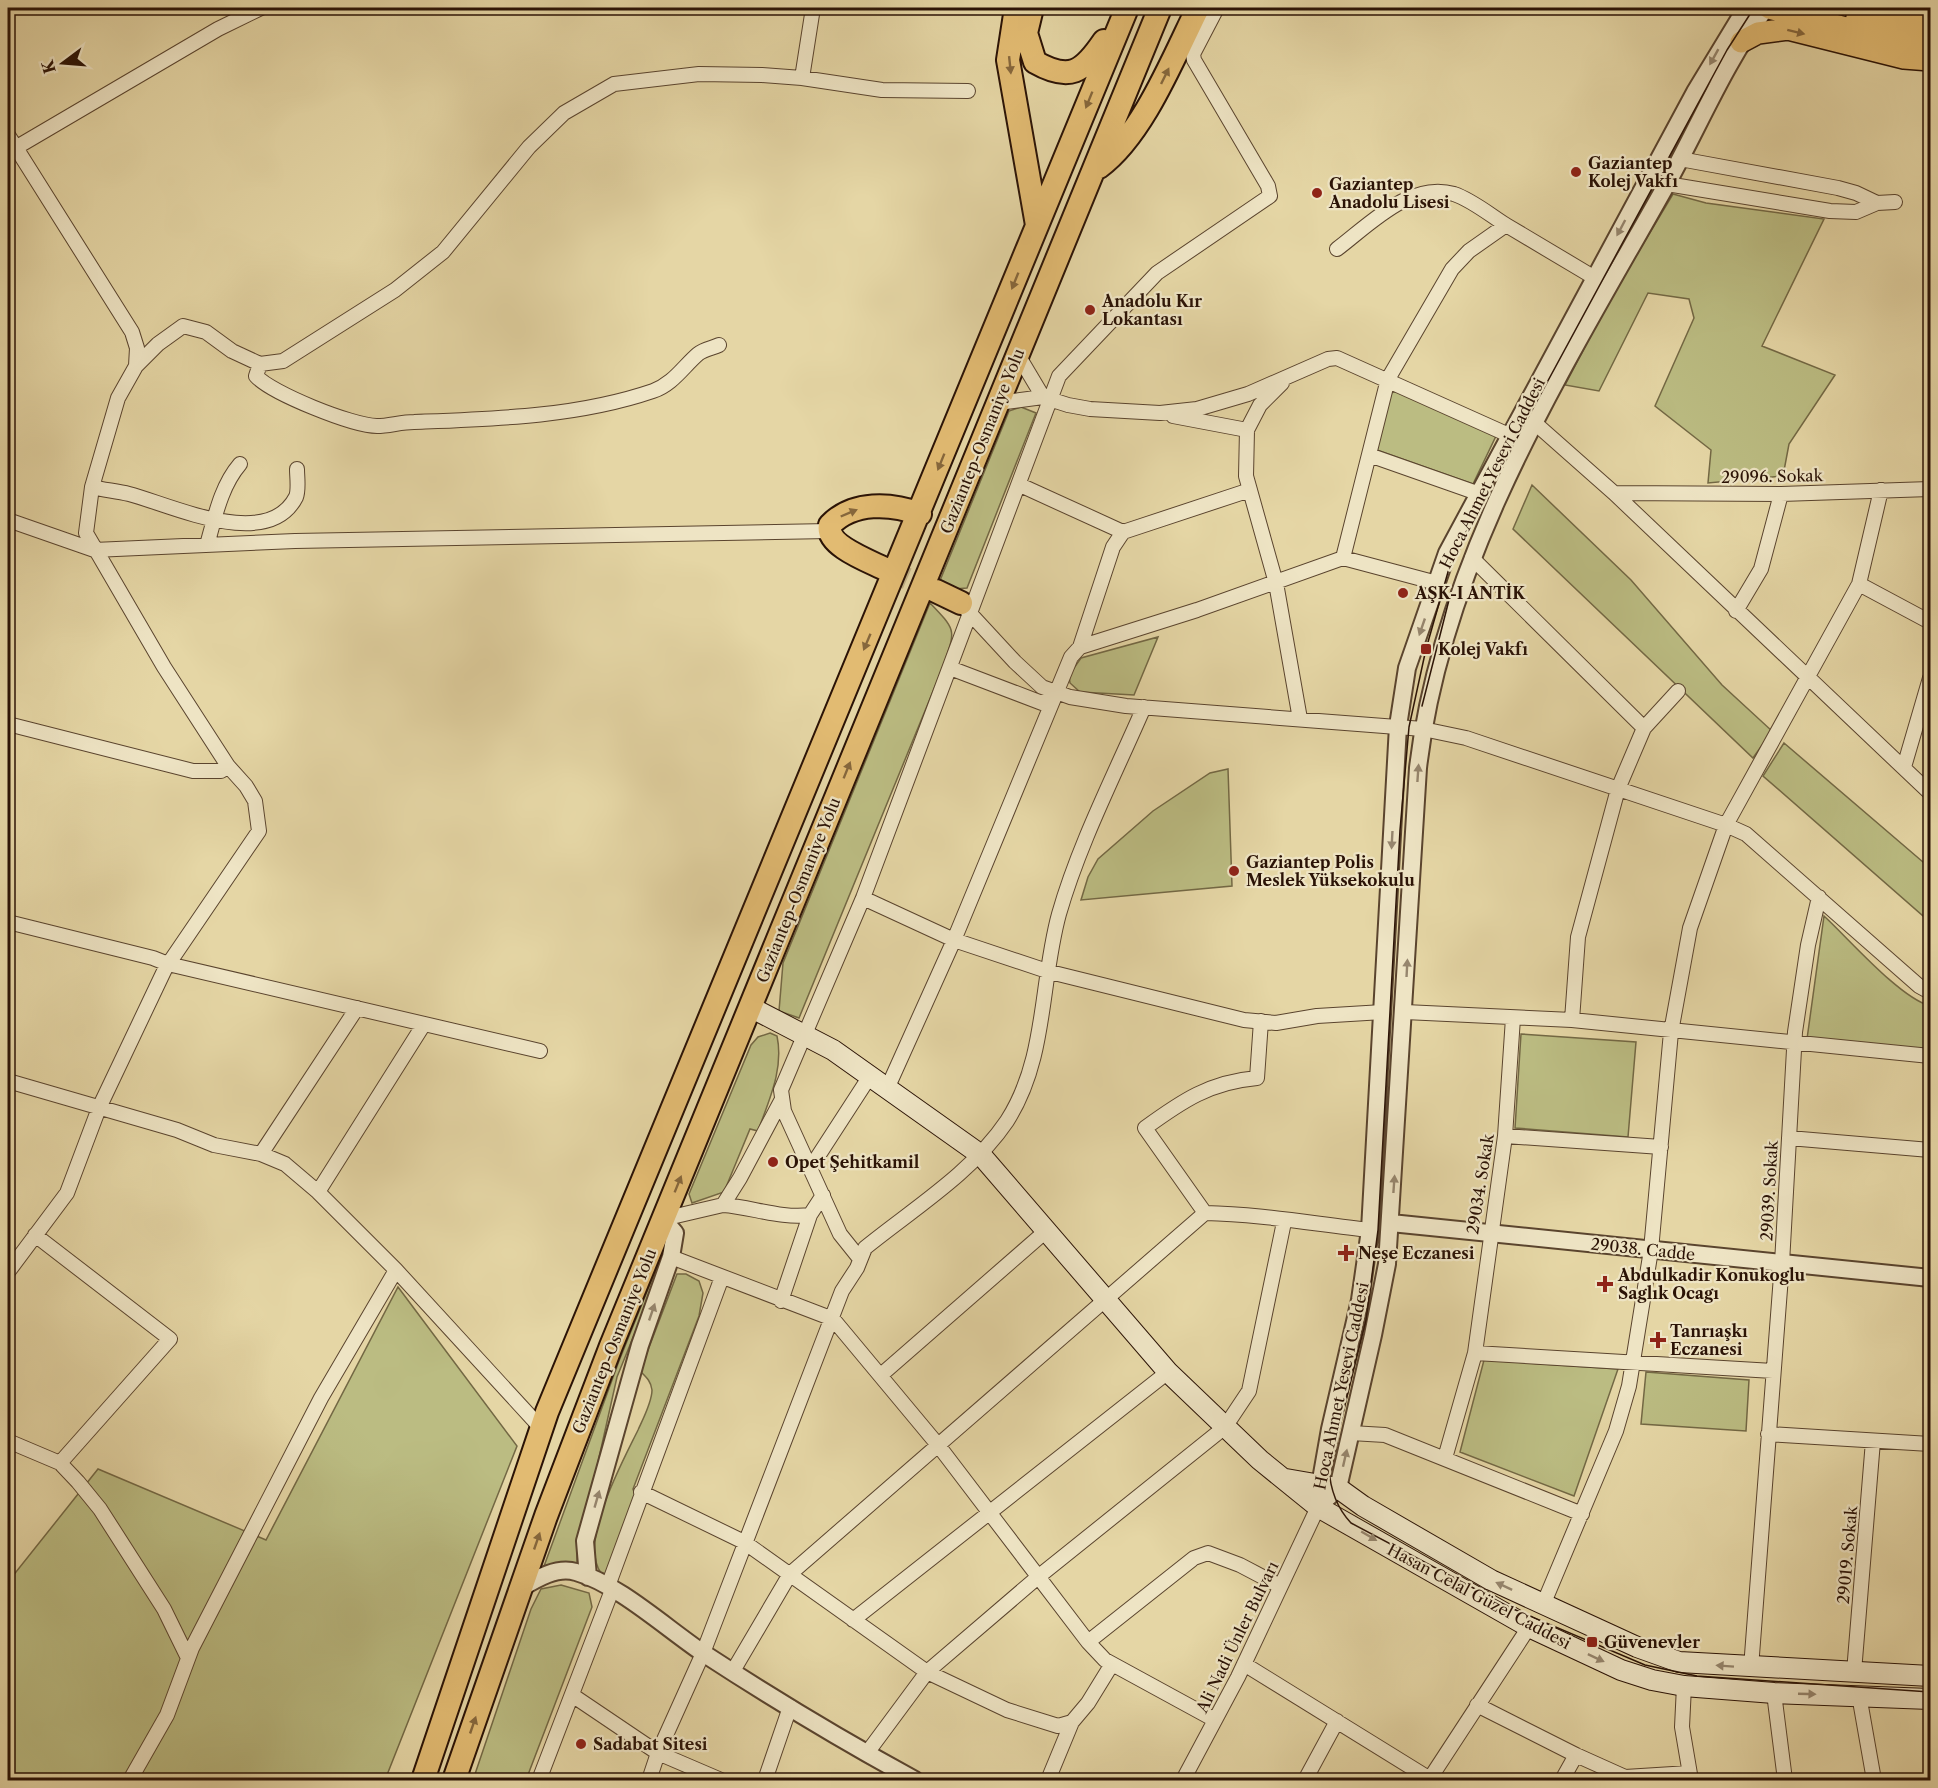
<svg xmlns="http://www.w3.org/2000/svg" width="1938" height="1788" viewBox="0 0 1938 1788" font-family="'Libre Caslon Text',serif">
	<rect width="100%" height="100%" fill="#e5d6a5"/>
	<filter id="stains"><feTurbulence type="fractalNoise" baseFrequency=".00333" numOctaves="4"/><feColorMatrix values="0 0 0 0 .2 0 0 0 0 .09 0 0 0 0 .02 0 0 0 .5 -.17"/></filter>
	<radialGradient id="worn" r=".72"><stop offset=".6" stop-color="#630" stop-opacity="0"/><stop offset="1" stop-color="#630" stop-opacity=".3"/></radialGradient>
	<path fill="#bbbc82" stroke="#736844" stroke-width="1.5" d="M1673,194L1706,203L1824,219L1762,346L1835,375L1789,444L1783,476L1708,483L1711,450L1655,406L1694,318L1689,299L1648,293L1599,391L1565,385L1609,301Z
		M1399,391L1496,436L1473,484L1377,450L1390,393Z
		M1021,407L1036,413L967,588L954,589L939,583L1009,411Z
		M1532,485L1631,580L1722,685L1772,731L1753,758L1513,529Z
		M930,603C958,632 955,630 943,667L799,1018L779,1011L783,963Z
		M1158,637L1134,695L1080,692L1070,683L1069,675L1081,658Z
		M1784,743L1930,868V922L1763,776Z
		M1228,769L1232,886L1081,900L1088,877L1098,859L1153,811L1210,773Z
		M1824,916C1850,940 1899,997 1930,1006V1052L1807,1039Z
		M770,1033L777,1036C784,1069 769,1100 758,1131L750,1129L724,1192L692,1203L689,1194L751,1045L758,1037Z
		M1521,1034L1636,1042L1628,1137L1515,1128Z
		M663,1252L667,1254L617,1377L594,1480L577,1542V1566L543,1569L619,1361Z
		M677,1274H686L699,1281L703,1293L699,1316L633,1489L635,1495L606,1574L601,1573C578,1542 623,1461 638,1430C643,1419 652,1402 652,1390C651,1381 646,1377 640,1371Z
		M398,1287L517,1446L385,1780H8V1582L98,1469L266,1540Z
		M1484,1360L1618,1369L1574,1496L1460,1452Z
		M1646,1372L1749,1380L1746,1431L1641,1424Z
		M561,1585L589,1593L592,1607L526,1780H473L531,1609L541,1589Z"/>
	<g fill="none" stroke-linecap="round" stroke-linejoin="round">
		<path stroke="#c0af85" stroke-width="22" stroke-dasharray="22 11" stroke-linecap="butt" d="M887,570L936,591"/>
		<g stroke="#5a442e" stroke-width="16">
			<path id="minor" d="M802,78L813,8
				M8,135L132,332L137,348L136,366
				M17,147L218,29L261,8
				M1680,159L1838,188L1856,193L1877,203
				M1667,184L1830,211L1856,212L1877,203L1895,202
				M1337,249C1369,225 1410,181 1454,194C1472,200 1490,215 1506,225
				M1018,355L1043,397
				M260,364L256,376C271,393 353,426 377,426C389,426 401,422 414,422C493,419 577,417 653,391C673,384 683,367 698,354C704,349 713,348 719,345
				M1282,383L1260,405L1247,430L1246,476L1276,583L1300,719
				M998,403L1043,397L1068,405L1090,409L1160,413L1197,409L1248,394L1328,359L1337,358L1511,436
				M1173,416L1247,430
				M1536,424L1614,493L1930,793
				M1369,455L1480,494
				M1020,485L1123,532
				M92,487C104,490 117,491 129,494C171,505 268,552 296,497C299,490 297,477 297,469
				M1614,493L1781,494L1930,489
				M8,520L94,550L295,541L829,531
				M207,545C215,517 221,486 240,464
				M1343,558L1388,379L1452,269L1469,251L1506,225L1595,278
				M1472,558L1644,728
				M1859,584L1930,622
				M965,608L1015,662L1042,687L1070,697L1126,706L1423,729L1466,738L1726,825L1746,834L1919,986L1930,992
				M1736,611L1761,569L1781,494
				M1080,647L1113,547L1123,532L1250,490
				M950,668L1042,703L1055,693
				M8,724L193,771H221L228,766
				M1904,767L1930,678
				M863,898L954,940L1050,972L1244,1020L1276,1023L1317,1016L1383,1012
				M8,922L153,958L168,964L540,1051
				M1405,1012L1572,1020L1930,1056
				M1572,1020L1578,937L1618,789L1644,728L1678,691
				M8,1081L177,1130L214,1145L261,1154L285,1164L318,1192L396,1270L541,1428
				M887,1089L954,940L1071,657L1080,647L1197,610L1343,558L1437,583
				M1505,1136L1661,1147
				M1789,1138L1930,1150
				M261,1154L357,1008
				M811,1167L870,1076
				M318,1192L424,1024
				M723,1205C752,1207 781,1219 810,1215
				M1205,1213L1145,1128C1182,1101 1210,1082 1257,1078L1261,1021
				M663,1219L723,1205L740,1178L781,1101
				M35,1235L170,1339L60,1463
				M671,1257L833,1319L938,1445L1088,1642L1105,1660L1215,1720
				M860,1259L840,1234L784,1111L781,1090L863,898L1059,376L1157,273L1270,196L1268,186L1194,60L1193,54L1217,8
				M8,1272L67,1193L99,1108L165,969L259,831L255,801L246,786L228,766L164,667L86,533L92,487L118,398L136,366L158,344L183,326L206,332L232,351L260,364L283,361L395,290L443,252L529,147L564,113L614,84L699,74L762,75L802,78L882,90L968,91
				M781,1301L810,1215L823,1195
				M1475,1353L1773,1371
				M881,1375L1046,1231
				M1351,1433L1385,1435L1582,1514
				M1768,1434L1930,1444
				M8,1441L60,1463L78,1482L100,1509L164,1609L188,1658
				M1445,1458L1475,1353L1505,1136L1513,1018
				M641,1492L744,1542L927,1672L1007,1710L1058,1726L1072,1722L1088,1703L1112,1664
				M608,1586L722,1277
				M1543,1605L1616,1431L1629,1386L1651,1250L1671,1032L1690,928L1726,825L1859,584L1881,490
				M853,1620L1168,1372
				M1088,1642L1194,1558L1208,1553L1240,1565L1280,1586
				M1244,1664L1430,1779
				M1751,1668L1782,1263L1795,1032L1808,945L1819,897
				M733,1671L790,1574L1205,1213C1260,1214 1315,1224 1370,1230
				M1854,1672L1873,1441
				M1684,1686L1682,1727L1691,1780
				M1774,1693L1785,1780
				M572,1695L658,1753L721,1780
				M1859,1695L1874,1780
				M1477,1705L1576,1755
				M867,1753L927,1672L1038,1577L1225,1427L1249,1391L1284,1222
				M130,1780L167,1715L192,1648L321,1398L396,1270
				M539,1780L612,1590
				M649,1780L658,1753L703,1653L842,1291L857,1268L865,1248C913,1209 972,1173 1007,1121C1047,1059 1040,983 1059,914C1079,844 1115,774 1144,707
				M765,1780L790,1707
				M1048,1780L1072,1722
				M1183,1780L1238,1677L1318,1507
				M1305,1780L1337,1721
				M1429,1780L1529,1627
				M1562,1780L1576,1755L1625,1777L1689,1773"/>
		</g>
		<g stroke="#5a442e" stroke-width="20">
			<path id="tertiary" d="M1391,1223L1930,1278
				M1318,1497L1330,1429L1360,1300L1370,1230L1398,726L1407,668L1447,553L1695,92L1746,8
				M1318,1507L1338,1488L1373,1335L1387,1264L1418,768C1442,559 1563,369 1664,189C1698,129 1724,63 1766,8
				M588,1577L585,1541L640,1345L671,1257L675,1233L663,1219
				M521,1588C536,1579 557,1566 576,1572C618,1584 666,1628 703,1653C772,1698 843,1741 915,1780"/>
		</g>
		<g stroke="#2b1306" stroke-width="22">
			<path id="secondary" d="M750,1007L833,1050L981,1155L1168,1372L1260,1460L1318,1507L1529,1627L1621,1670L1652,1680L1684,1686L1774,1693L1930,1699
				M1286,1479L1338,1488L1363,1506L1491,1580L1637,1647L1679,1662L1930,1676"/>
		</g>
		<g stroke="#2b1306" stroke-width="24">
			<path id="primary" d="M1769,8L1888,39L1930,44
				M1887,8L1930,13
				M1857,17L1930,28
				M1741,42L1758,33L1788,29L1904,58L1930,60"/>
		</g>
		<g stroke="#2b1306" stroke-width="26">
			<path id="trunk" d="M1016,8L1008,60L1037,225
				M1032,8L1026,33L1035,62C1070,82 1083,72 1104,41
				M1099,167C1143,135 1174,56 1198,8
				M887,570C872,562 825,546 830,525C853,501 891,503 920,514
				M936,591L961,603
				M423,1780L547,1412L1127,8
				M454,1780L546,1516L611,1346L1160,8"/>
		</g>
		<use href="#minor" stroke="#eee4c4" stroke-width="14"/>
		<use href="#tertiary" stroke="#eee4c4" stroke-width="16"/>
		<use href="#secondary" stroke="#eee4c4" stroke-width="20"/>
		<use href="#primary" stroke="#e2bb72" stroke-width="21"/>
		<use href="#trunk" stroke="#e2bb72" stroke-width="22"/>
		<path stroke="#2b1306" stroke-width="1.5" d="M1754,8L1727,50L1452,558L1426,649L1409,727L1400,830L1378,1230L1366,1320L1329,1468C1330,1488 1337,1508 1351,1523L1511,1608L1645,1665L1697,1676L1930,1692
			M1422,706L1450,596"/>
	</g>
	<defs><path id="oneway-solid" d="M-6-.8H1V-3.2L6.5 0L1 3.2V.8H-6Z" transform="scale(1.5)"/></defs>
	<g fill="#86673c">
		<use href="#oneway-solid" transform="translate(1796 32) rotate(14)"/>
		<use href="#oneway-solid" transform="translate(1010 65) rotate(84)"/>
		<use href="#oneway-solid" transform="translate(1165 76) rotate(-64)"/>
		<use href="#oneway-solid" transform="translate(1089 100) rotate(112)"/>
		<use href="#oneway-solid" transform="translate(1015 281) rotate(112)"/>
		<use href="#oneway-solid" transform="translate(941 462) rotate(112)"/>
		<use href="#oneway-solid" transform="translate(849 513) rotate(-23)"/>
		<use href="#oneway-solid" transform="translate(867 642) rotate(113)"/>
		<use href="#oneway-solid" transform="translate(847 770) rotate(-68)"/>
		<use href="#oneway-solid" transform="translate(678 1184) rotate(-68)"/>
		<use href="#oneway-solid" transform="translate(537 1541) rotate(-71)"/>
		<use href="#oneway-solid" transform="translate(473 1725) rotate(-71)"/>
	</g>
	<g fill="#96866e">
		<use href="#oneway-solid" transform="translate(1714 57) rotate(119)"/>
		<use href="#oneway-solid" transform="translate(1621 228) rotate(118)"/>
		<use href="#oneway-solid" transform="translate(1422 627) rotate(109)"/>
		<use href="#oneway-solid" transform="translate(1418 773) rotate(-86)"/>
		<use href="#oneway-solid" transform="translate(1392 840) rotate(93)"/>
		<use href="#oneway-solid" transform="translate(1407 968) rotate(-87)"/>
		<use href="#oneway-solid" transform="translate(1394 1184) rotate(-86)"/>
		<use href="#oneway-solid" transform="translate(652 1312) rotate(-71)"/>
		<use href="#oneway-solid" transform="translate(1345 1458) rotate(-77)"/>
		<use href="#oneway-solid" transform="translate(597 1499) rotate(-74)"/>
		<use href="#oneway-solid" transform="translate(1369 1536) rotate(30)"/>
		<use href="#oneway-solid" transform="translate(1504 1586) rotate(-155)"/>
		<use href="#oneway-solid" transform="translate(1596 1658) rotate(25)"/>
		<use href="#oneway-solid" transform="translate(1725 1666) rotate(-176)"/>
		<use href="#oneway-solid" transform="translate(1807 1694) rotate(2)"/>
	</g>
	<g fill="#8f2418" stroke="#eee4c4" stroke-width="2">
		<circle cx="1576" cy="172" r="6"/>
		<circle cx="1317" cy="193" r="6"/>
		<circle cx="1090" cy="310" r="6"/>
		<circle cx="1403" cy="593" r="6"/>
		<rect x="1420" y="643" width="12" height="12" rx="3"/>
		<circle cx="1234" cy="871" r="6"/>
		<circle cx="773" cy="1162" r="6"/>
		<path d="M1343 1244h6v6h6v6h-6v6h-6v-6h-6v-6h6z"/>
		<path d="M1602 1275h6v6h6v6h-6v6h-6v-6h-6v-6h6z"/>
		<path d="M1655 1331h6v6h6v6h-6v6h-6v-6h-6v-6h6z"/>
		<rect x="1586" y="1636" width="12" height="12" rx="3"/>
		<circle cx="581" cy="1744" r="6"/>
	</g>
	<g text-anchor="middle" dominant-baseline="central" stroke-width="4.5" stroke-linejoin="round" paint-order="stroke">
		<g font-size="16" font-weight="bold" fill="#2b1306" stroke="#eee4c4" text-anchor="start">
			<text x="1588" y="163">Gaziantep<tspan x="1588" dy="18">Kolej Vakfı</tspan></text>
			<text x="1329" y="184">Gaziantep<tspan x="1329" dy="18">Anadolu Lisesi</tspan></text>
			<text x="1102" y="301">Anadolu Kır<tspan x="1102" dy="18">Lokantası</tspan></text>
			<text x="1415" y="593">AŞK-I ANTİK</text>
			<text x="1438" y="649">Kolej Vakfı</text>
			<text x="1246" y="862">Gaziantep Polis<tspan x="1246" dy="18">Meslek Yüksekokulu</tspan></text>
			<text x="785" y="1162">Opet Şehitkamil</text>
			<text x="1358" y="1253">Neşe Eczanesi</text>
			<text x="1618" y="1275">Abdulkadir Konukoglu<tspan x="1618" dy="18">Saglık Ocagı</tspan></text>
			<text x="1670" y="1331">Tanrıaşkı<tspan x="1670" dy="18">Eczanesi</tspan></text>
			<text x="1604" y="1642">Güvenevler</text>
			<text x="593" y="1744">Sadabat Sitesi</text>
		</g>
		<g font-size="16" fill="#2b1306" stroke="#eee4c4">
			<text transform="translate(982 441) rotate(-68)">Gaziantep-Osmaniye Yolu</text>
			<text transform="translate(1492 473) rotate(-63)">Hoca Ahmet Yesevi Caddesi</text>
			<text transform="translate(1772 476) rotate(-1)">29096. Sokak</text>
			<text transform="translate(798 890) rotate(-68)">Gaziantep-Osmaniye Yolu</text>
			<text transform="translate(1480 1184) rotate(-81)">29034. Sokak</text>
			<text transform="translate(1769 1191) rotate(-87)">29039. Sokak</text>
			<text transform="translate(1643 1249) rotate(6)">29038. Cadde</text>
			<text transform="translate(614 1341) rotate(-68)">Gaziantep-Osmaniye Yolu</text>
			<text transform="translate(1341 1386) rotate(-78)">Hoca Ahmet Yesevi Caddesi</text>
			<text transform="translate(1847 1555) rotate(-85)">29019. Sokak</text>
			<text transform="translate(1479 1596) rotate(28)">Hasan Celal Güzel Caddesi</text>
			<text transform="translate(1237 1637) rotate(-64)">Ali Nadi Ünler Bulvarı</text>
		</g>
	</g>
	<rect width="1938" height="1788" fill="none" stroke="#e5d6a5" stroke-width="30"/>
	<rect x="9" y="9" width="1920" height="1770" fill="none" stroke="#2b1306" stroke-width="3"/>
	<rect x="15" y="15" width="1908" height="1758" fill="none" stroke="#2b1306" stroke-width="1.5"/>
	<g transform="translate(63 63) rotate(254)" stroke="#eee4c4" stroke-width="4.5" paint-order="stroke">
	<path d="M0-4.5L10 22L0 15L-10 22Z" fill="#2b1306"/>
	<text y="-9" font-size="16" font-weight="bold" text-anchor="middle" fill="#2b1306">K</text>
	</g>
	<rect width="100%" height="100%" filter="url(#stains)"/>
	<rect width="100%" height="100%" fill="url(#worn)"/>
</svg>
